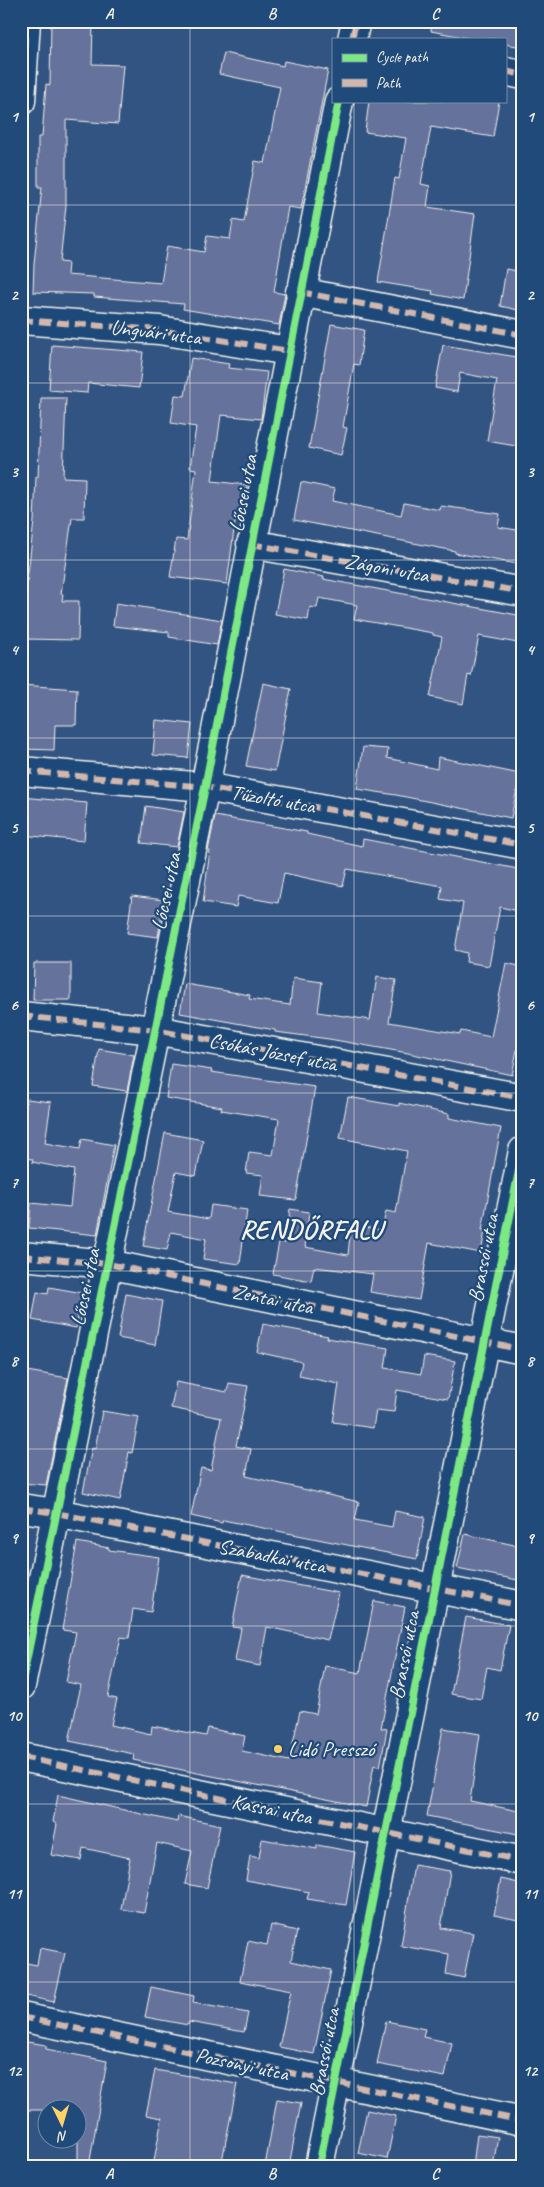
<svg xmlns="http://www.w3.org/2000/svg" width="544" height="2187" viewBox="0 0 544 2187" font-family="Caveat,sans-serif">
	<rect width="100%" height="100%" fill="#325483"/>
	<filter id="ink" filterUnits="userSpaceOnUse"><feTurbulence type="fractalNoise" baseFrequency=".02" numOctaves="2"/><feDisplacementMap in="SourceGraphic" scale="10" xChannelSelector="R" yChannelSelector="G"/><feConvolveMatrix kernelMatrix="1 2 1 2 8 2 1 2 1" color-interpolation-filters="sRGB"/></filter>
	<g filter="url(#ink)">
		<path fill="#65729c" stroke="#f4f1e8" d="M51,21L93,22L92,64L123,65L118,124L66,120V206L60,262L68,263L67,275L161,283L167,246L204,252L207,236L230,239L233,220L244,222L255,161L265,163L280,87L219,74L224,53L283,66L284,61L328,70L301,209L288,207L274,292L285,294L279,325L183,309L184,304L94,297V294L33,292L34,264L42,187H38V137H42L46,84L50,85Z
			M432,21H523V47L505,44V39H474L431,31Z
			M369,101H499L493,137L431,127L421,184L430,186L427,207L475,214L463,300L432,294L433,291L378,282L395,178L399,179L406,138L365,132Z
			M506,269L523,272V311L500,306Z
			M331,324L364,330L359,365L354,364L343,427L347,428L341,455L309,448Z
			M52,345L143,352L139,388L88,383L87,393L49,390Z
			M443,345L523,358V402L516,446L487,441L497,380L460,373L457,392L435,388Z
			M191,358L229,364L228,368L267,372L261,419L221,415L212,481L247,485L241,522H235L227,584L170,577L176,539L187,540L196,469L190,468L196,427L171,423L175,395L185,396Z
			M41,398H66L63,477L85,478L84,518H72L61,594H63L62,601H79L78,640L24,639L25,600L34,521L36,477H38Z
			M301,482L335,489L332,501L401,515L404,503L440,510L441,506L500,514L498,527L523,531V565L455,553V551L294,520Z
			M284,569L324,577L323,579L523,616V644L479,636L471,676L468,675L463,704L430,697L442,637L433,635V633L354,619L357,605L319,598L317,608L310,607L308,620L275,614Z
			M116,603L222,620L217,645L169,637V632L113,626Z
			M263,683L291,689L275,771L246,766Z
			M21,685L77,689L76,725H55L54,750L21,749Z
			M156,720L192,724L188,758L153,755Z
			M363,747L388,749L387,758L437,769L438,757L520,774L511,818L396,795L357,789Z
			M21,797L87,803L84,841L21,835Z
			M146,806L184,812L177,847L141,843Z
			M215,816L307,832V834L362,846L363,839L523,870V912L500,907L489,966L466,962L467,953L455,950L463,903L440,899L442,886L347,869L343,886L284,873L278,903L238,896L236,907L203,902L210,851H208Z
			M132,896L164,900L158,937L127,933Z
			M34,963H71V1000H33Z
			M506,963L523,967V1020L512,1075L408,1053L329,1039L275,1032V1030L180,1013L185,984L250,995L249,999L290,1005L293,978L322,982L318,1012L370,1020L377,977L396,980L389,1022L460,1034L461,1031L491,1037Z
			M99,1049L134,1055L127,1091L93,1086Z
			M171,1064L212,1070L211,1072L315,1087L296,1200L260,1196L263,1175L246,1173L249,1152L273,1155L279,1119L221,1110L222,1107L166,1098Z
			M348,1097L399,1106V1103L449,1114V1118L501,1128L482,1230H485L481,1253L429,1243L419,1300L370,1292L373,1274L314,1267L311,1281L273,1274L279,1242L286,1243L290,1209L309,1212L305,1247L348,1255L351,1225L382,1230L386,1211L396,1213L407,1151L340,1138Z
			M27,1099L51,1102L45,1143L80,1149L82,1139L114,1145L97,1235L29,1228L31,1203L70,1207L74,1170L32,1162L33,1159L21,1158V1138Z
			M165,1133L203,1140L196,1176L176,1172L168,1212L209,1219L211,1205L247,1210L240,1264L203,1259L206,1239L171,1232L167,1250L143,1246Z
			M49,1287L83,1293L76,1328L32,1320L37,1292L48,1294Z
			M126,1294L162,1301L155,1345L118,1338Z
			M263,1324L328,1336L327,1338L388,1348L385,1368L421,1374L424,1356L455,1361L448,1399L397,1390L394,1412L376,1410L373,1428L333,1422L339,1384L299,1376L302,1362L257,1352Z
			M21,1370L68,1378L46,1485L21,1483Z
			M176,1382L227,1392L229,1383L248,1386L236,1446L251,1449L246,1476L359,1502L355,1520L392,1527L395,1511L425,1517L417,1559L223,1520L222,1523L191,1516L201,1468L211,1470L221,1418L171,1408Z
			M102,1411L139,1417L132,1453L129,1452L120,1500L83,1492L92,1448L95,1449Z
			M465,1534L523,1547V1581L457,1568Z
			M77,1542L109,1548V1550L159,1557L151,1612L133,1609L129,1638L121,1637L108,1697L117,1699L111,1725L151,1734L152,1726L206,1736L208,1728L245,1736L242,1751L289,1761L300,1711L316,1714L325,1666L360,1673L374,1601L405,1607L381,1728L387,1729L380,1767L374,1765L366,1807L133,1760L134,1754L69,1741L81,1685L66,1682L76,1632L62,1630Z
			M242,1575L339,1593L328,1640L267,1627L260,1666L235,1661L241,1628L232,1627Z
			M466,1617L509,1625L500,1670L487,1667L481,1699L451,1694Z
			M443,1728L480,1734L470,1801L523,1812V1835L427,1816Z
			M58,1795L177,1822L178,1816L220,1825L207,1888L185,1884L192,1851L157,1843L144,1913L121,1909L130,1858L83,1848L81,1860L51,1855L57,1824L53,1822Z
			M262,1839L317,1849V1845L355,1852L346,1905L307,1899L309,1892L246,1880L250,1856L259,1858Z
			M414,1865L450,1871L441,1928L473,1933L464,1978L446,1974L449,1954L401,1946Z
			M501,1879L523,1884V1921L494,1915Z
			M271,1925L297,1931L291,1961L331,1970L314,2054L279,2047L291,1991L240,1981L248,1941L267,1945Z
			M40,1948L65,1953L54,2002L21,1995V1962L37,1965Z
			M151,1987L194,1996L193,2003L248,2013L244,2032L189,2022L188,2025L145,2017Z
			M386,2021L425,2029L423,2037L452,2043L445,2077L377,2064Z
			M21,2041L46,2045V2049L107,2061L89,2166H78V2110H21Z
			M155,2070L237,2084L221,2166H153L162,2118L146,2115Z
			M277,2099L301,2103L289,2166H265Z
			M367,2110L396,2116L387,2159L358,2153Z
			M477,2134L498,2137L493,2166H473Z"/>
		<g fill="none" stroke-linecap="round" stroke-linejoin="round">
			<g stroke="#f4f1e8" stroke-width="31">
				<path id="minor" d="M352,39L356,21
					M505,71L523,75
					M21,101L26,21
					M300,292L523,335
					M21,320L159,330L289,351
					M251,544L523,592
					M21,771L205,787L523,845
					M21,1016L155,1030L523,1098
					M21,1256L108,1264L523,1350
					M21,1508L56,1513L523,1606
					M21,1686L205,787L339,101
					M21,1757L523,1861
					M21,2017L523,2121
					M319,2166L523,1151"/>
			</g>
			<use href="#minor" stroke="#1f4a7a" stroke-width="28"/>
			<path stroke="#d1b7ad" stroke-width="6" stroke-dasharray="12 6" stroke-linecap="butt" d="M352,39L356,21
				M505,71L523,75
				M21,101L26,21
				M300,292L523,335
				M21,320L159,330L289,351
				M251,544L523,592
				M21,771L205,787L523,845
				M21,1016L155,1030L523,1098
				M21,1256L108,1264L523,1350
				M21,1508L56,1513L523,1606
				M21,1757L523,1861
				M21,2017L523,2121"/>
			<g stroke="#1f4a7a" stroke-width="11">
				<path id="cycleway" d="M21,1686L205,787L339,101
					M319,2166L523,1151"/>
			</g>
			<use href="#cycleway" stroke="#7ce984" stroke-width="8"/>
		</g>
	</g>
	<path fill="none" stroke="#f4f1e8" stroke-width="1" stroke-opacity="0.55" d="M190,21V2166M354,21V39M354,101V2166M21,205H523M21,383H523M21,560H523M21,738H523M21,916H523M21,1093H523M21,1271H523M21,1449H523M21,1626H523M21,1804H523M21,1982H523"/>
	<circle fill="#ffd166" stroke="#1f4a7a" stroke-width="2" cx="278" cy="1749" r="5"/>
	<g text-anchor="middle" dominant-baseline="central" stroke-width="4.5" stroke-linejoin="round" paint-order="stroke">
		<g font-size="21" fill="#f4f1e8" stroke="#1f4a7a">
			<text transform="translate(156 332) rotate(7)">Ungvári utca</text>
			<text transform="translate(243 493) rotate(-79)">Lőcsei utca</text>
			<text transform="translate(387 568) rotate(10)">Zágoni utca</text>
			<text transform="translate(273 799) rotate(10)">Tűzoltó utca</text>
			<text transform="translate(166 891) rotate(-78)">Lőcsei utca</text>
			<text transform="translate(273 1052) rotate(11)">Csókás József utca</text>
			<text transform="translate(483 1258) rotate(-79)">Brassói utca</text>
			<text transform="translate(85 1287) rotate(-78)">Lőcsei utca</text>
			<text transform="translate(273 1299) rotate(12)">Zentai utca</text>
			<text transform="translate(272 1556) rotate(11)">Szabadkai utca</text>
			<text transform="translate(404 1655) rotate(-79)">Brassói utca</text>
			<text transform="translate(272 1809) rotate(12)">Kassai utca</text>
			<text transform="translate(324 2052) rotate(-79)">Brassói utca</text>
			<text transform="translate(242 2064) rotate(12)">Pozsonyi utca</text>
		</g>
		<g font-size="21" fill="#f4f1e8" stroke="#1f4a7a" text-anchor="start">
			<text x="288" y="1749">Lidó Presszó</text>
		</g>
		<g font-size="26" font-weight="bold" letter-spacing="1" fill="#f4f1e8" stroke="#1f4a7a">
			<text x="311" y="1229">RENDŐRFALU</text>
		</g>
	</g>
	<rect width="544" height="2187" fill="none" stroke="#1f4a7a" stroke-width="55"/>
	<rect x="332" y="38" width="175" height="65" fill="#1f4a7a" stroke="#748da6"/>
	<rect x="342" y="54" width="25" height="8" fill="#7ce984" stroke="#748da6"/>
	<text x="376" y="62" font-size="15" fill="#f4f1e8">Cycle path</text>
	<rect x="342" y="79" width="25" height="8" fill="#d1b7ad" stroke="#748da6"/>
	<text x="376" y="88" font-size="15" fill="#f4f1e8">Path</text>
	<g transform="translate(62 2124) rotate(175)"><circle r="24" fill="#1f4a7a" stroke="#748da6"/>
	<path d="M0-4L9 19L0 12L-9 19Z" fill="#ffd166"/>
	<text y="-8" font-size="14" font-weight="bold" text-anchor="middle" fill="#f4f1e8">N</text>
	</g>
	<rect x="28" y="28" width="488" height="2132" fill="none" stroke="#f4f1e8" stroke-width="2"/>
	<g font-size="16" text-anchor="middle" font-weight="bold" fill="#f4f1e8">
		<text x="109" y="19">A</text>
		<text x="272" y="19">B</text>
		<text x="435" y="19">C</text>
		<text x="14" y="122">1</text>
		<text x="530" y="122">1</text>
		<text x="14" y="300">2</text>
		<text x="530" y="300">2</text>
		<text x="14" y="477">3</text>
		<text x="530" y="477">3</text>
		<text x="14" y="655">4</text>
		<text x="530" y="655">4</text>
		<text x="14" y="833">5</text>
		<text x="530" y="833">5</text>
		<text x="14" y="1010">6</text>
		<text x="530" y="1010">6</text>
		<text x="14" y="1188">7</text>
		<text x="530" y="1188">7</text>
		<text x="14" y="1366">8</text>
		<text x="530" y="1366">8</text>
		<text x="14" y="1543">9</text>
		<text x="530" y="1543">9</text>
		<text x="14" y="1721">10</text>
		<text x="530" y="1721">10</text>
		<text x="14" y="1899">11</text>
		<text x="530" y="1899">11</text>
		<text x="14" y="2076">12</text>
		<text x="530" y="2076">12</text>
		<text x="109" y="2179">A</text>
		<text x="272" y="2179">B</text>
		<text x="435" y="2179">C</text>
	</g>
</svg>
